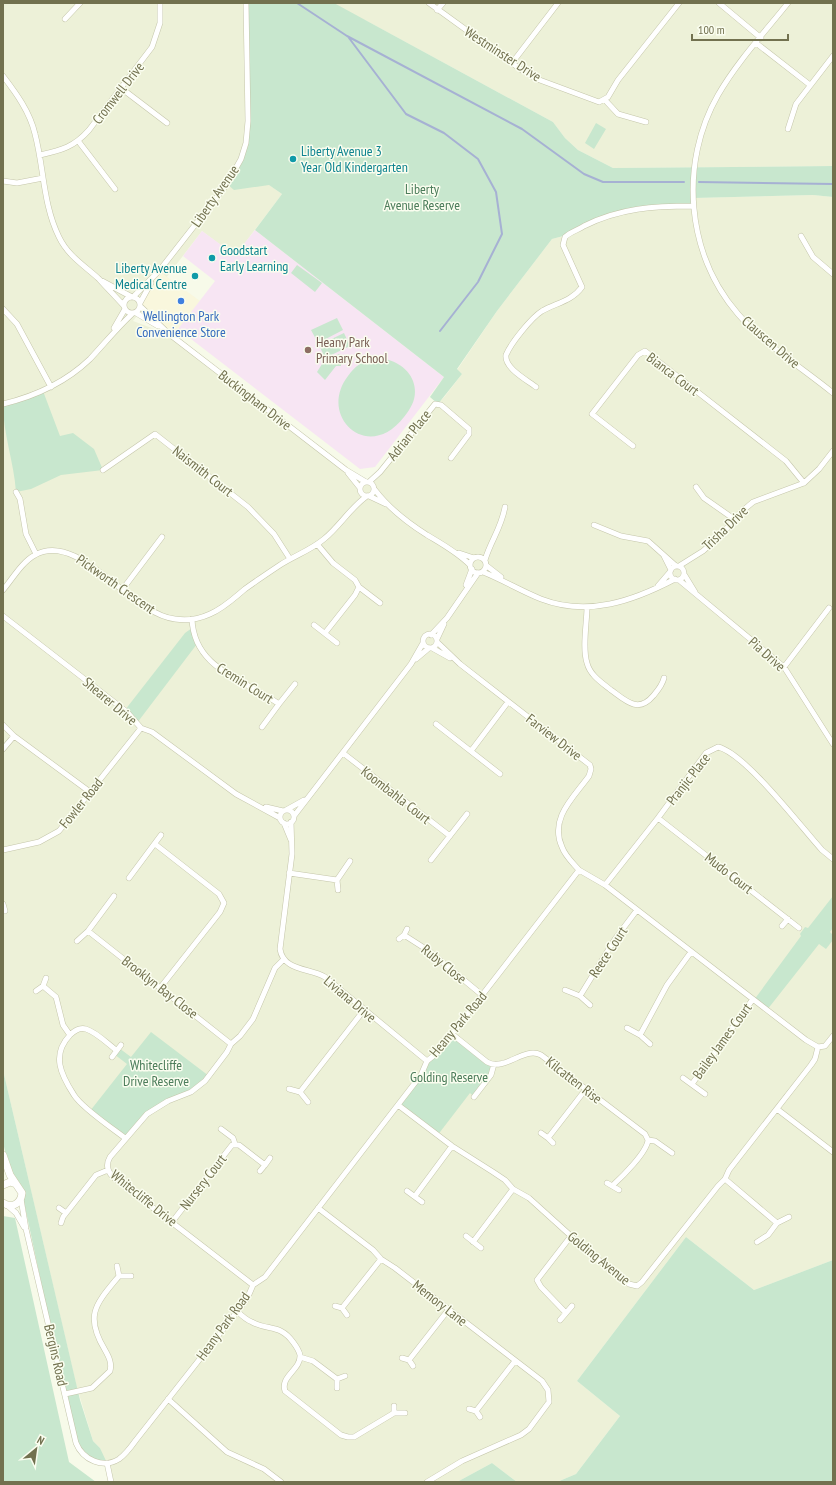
<svg xmlns="http://www.w3.org/2000/svg" width="836" height="1485" viewBox="0 0 836 1485" font-family="'PT Sans Narrow',sans-serif">
	<rect width="100%" height="100%" fill="#f7fae9"/>
	<path fill="#edf1d8" d="M3,3H833V166L613,168L578,150L565,138L553,122L365,20L268,184L282,194L235,256L202,231L133,321L173,336L346,470L368,482L445,396L462,374L457,370L497,311L552,239L567,235L598,219L693,198L813,195L833,197V1260L754,1290L686,1237L577,1381L620,1416L576,1474L557,1482H517L492,1463L457,1482H111L100,1448L93,1441L76,1384L3,1070Z"/>
	<path fill="#f9f7dd" d="M159,271L200,301L173,336L141,307L152,280Z"/>
	<path fill="#f7e5f3" d="M255,230L444,377L375,467L360,469L178,329L215,281L183,256L202,231L235,255Z"/>
	<path fill="#c8e7ce" d="M246,3H334L553,122L565,138L578,150L613,168L833,166V197L813,195L694,198L693,206L623,211L567,235L552,239L497,311L457,369L462,374L438,404L430,397L444,377L255,230L282,194L269,185L234,190L227,184L246,143Z
		M596,123L606,129L594,149L585,143Z
		M297,265L322,283L315,292L291,273Z
		M337,318L343,330L318,343L311,330Z
		M344,333L350,346L325,358L319,345Z
		M339,354L342,356L341,366H336L325,380L317,372L322,364L333,363L331,358Z
		M374,358C389,357 408,366 413,381C418,395 413,406 404,417C368,464 317,416 348,376C355,366 362,361 374,358Z
		M43,391L60,436L73,433L94,449L103,470L61,475L31,489L16,492C14,462 3,434 3,404Z
		M192,628L197,644L137,723L125,710L185,633Z
		M833,896V928L830,932L833,935V940L826,949L819,944L767,1010L754,1000L801,936L800,934L805,927L808,928Z
		M151,1032L209,1076L201,1085L160,1105L125,1138L90,1111L127,1064L114,1054L119,1048L131,1057Z
		M452,1034L491,1064L493,1071L474,1097L470,1093L437,1136L398,1105L425,1064Z
		M3,1070L80,1400L93,1441L100,1448L107,1463L89,1459L75,1440L22,1193L10,1175L3,1142Z
		M3,1216L15,1218L69,1462L96,1482H3Z
		M686,1237L754,1290L833,1260V1482H557L576,1474L620,1416L577,1381Z
		M492,1463L517,1482H457Z"/>
	<g fill="none" stroke-linecap="round" stroke-linejoin="round">
		<path stroke="#a6b1d3" stroke-width="2" d="M297,3L347,36L522,129L584,174L603,182H684
			M349,38L406,114L444,133L478,159L496,192L502,234L478,282L440,331
			M699,182L833,184"/>
		<g stroke="#c5c6aa" stroke-width="6">
			<path id="minor" d="M429,3L523,71L537,79L599,102L608,97L618,80L679,3
				M719,3L761,38
				M788,3C764,33 737,62 718,95C679,163 686,254 738,314C765,345 801,367 833,393
				M437,10L443,3
				M65,19L80,3
				M756,43L810,85
				M512,63L558,3
				M3,76C16,93 30,112 35,134C44,168 43,205 59,237C68,256 85,266 99,279C107,288 116,297 124,306
				M121,88L167,123
				M605,100L618,114L646,122
				M788,129L796,104L833,56
				M79,142L115,189
				M40,155C62,150 74,147 89,130L152,47L160,23V3
				M3,181L17,183L43,178
				M801,236L813,257L833,274
				M102,281L132,297
				M124 305a8 8 0 1 1 16 0a8 8 0 1 1-16 0Z
				M133,297L159,271L227,184L241,159L246,143L248,121L246,3
				M140,303L151,283
				M141,307L168,333L346,470L366,482
				M3,309L17,324L51,387
				M136,313L158,326
				M114,328L125,309
				M536,387C527,380 504,368 506,355C511,343 531,318 542,311C556,303 572,301 582,287L563,245L565,237C570,232 578,230 584,226C620,208 654,206 693,206
				M3,404C36,396 65,383 90,359C104,344 117,328 132,314
				M633,446L592,414L638,355L645,351L786,461L804,483
				M103,470L155,434L248,507L274,534L290,559
				M348,473L360,488
				M360 489a7 7 0 1 1 14 0a7 7 0 1 1-14 0Z
				M369,482L380,472L435,404L441,405L469,429V434L451,458
				M696,487L704,498L734,519
				M375,490C388,507 408,523 427,535C442,544 457,552 470,565
				M16,492L20,499L26,534L36,554
				M369,496L386,504
				M594,525L621,536L648,541L676,566
				M317,544L333,563L355,580L359,587L380,603
				M459,553L474,558
				M664,556L671,570
				M470 565a8 8 0 1 1 16 0a8 8 0 1 1-16 0Z
				M485,560C491,540 501,529 505,507
				M670 573a7 7 0 1 1 14 0a7 7 0 1 1-14 0Z
				M487,566L501,577
				M679,566L703,551L721,535L740,513L753,502L804,483L819,469L833,451
				M483,572C503,580 521,591 541,599C588,617 633,601 675,579
				M684,574L695,592
				M679,580L784,667L833,744
				M466,585L472,569
				M658,586L670,572
				M3,590C13,578 22,562 35,555C79,530 130,614 175,619C187,621 199,619 210,614C224,608 234,598 245,589C256,581 268,573 280,565C294,556 311,550 324,539C340,526 350,508 367,496
				M122,590L162,537
				M587,607C587,622 582,648 587,663C590,675 601,682 611,690C625,700 638,714 653,696C658,690 662,686 664,678
				M3,616L127,712L141,728L152,732L236,794L280,818
				M192,619C194,670 245,679 279,704L295,684
				M314,625L337,643
				M325,633L355,595L359,587
				M423 641a7 7 0 1 1 14 0a7 7 0 1 1-14 0Z
				M431,635L447,618L478,573
				M437,639L444,624
				M437,642L460,664L590,765L591,769L589,776C574,797 549,818 562,847C565,856 573,863 579,870
				M432,648L450,658
				M416,659L429,648
				M784,667L829,608
				M436,724L500,774
				M3,725L14,736L90,792
				M262,727L279,704
				M3,749L14,736
				M471,751L508,702
				M343,753L450,836
				M266,807L283,811
				M286,810L304,800
				M280 817a7 7 0 1 1 14 0a7 7 0 1 1-14 0Z
				M294,816L411,664L423,643
				M658,818L799,928
				M291,822L292,854L280,949C283,971 310,968 325,977L427,1061
				M284,823L291,840
				M155,844L219,894L224,903L220,912L160,988
				M3,850L39,842L59,831L141,728
				M431,860L467,814
				M579,870L605,885L806,1040L818,1047
				M289,873L337,880
				M129,878L161,835
				M605,885L658,818L706,753L718,747C745,753 801,827 822,850L833,859
				M338,890L337,880L350,861
				M3,904L5,911
				M782,926L788,919
				M88,931L231,1044
				M404,935L407,929
				M399,939L404,935L429,951L482,995
				M77,941L88,931L114,896
				M43,986L56,997L63,1025L70,1035
				M565,990L580,996L590,1005
				M36,991L43,986L46,978
				M580,996L615,939L637,910
				M627,1028L640,1035L650,1044
				M452,1034L487,1062C505,1072 524,1046 541,1055L645,1134L648,1140C647,1152 623,1176 613,1185
				M640,1035L667,985L691,952
				M818,1047L825,1046L833,1036
				M116,1050C107,1043 96,1032 86,1029C79,1027 74,1031 70,1035C51,1055 61,1075 74,1095C82,1108 112,1128 125,1138
				M112,1057L121,1045
				M683,1078L705,1094
				M692,1084L753,999
				M289,1089L300,1092L308,1102
				M300,1092L364,1010
				M474,1097L491,1075L494,1064
				M398,1105L452,1146L493,1172L505,1180L513,1189L529,1198L591,1254L629,1284L637,1286L642,1282L718,1186L725,1179L729,1170L811,1065L815,1059L818,1047
				M777,1109L833,1152
				M221,1129L233,1138L235,1144
				M541,1133L548,1138L586,1089
				M548,1138L553,1143
				M648,1140L655,1141L672,1153
				M265,1165L270,1158
				M725,1179L777,1223
				M607,1183L619,1190
				M407,1191L422,1202
				M415,1196L452,1146
				M21,1199L26,1229L76,1443C83,1460 103,1469 119,1459C126,1454 131,1447 136,1440L247,1299L253,1285L265,1277L421,1075L427,1061L437,1053L452,1034L579,870
				M8,1206L16,1213L24,1227
				M59,1208L66,1213
				M318,1208L373,1250L381,1259L395,1268L542,1381L548,1390L549,1402L529,1429L521,1435L462,1461L427,1482
				M172,1222L232,1145H239L265,1165L260,1171
				M61,1223L63,1217L96,1175L108,1170
				M466,1236L481,1248
				M473,1242L513,1189
				M757,1242L768,1235L777,1223L789,1217
				M117,1266L119,1276H131
				M253,1285L113,1177C107,1171 106,1164 110,1157L147,1114L168,1101L191,1092L205,1081L227,1052L231,1044L240,1036L253,1019L275,968L284,959
				M335,1306L342,1308L347,1315
				M342,1308L381,1259
				M237,1311C241,1315 246,1320 252,1322C269,1331 280,1324 293,1342C296,1346 299,1350 300,1355C301,1370 280,1376 285,1391L341,1435L348,1437H354L394,1413
				M566,1313L572,1306
				M560,1320L566,1313L541,1287L537,1280L571,1236
				M300,1357L313,1361L337,1379
				M402,1358L409,1360L413,1366
				M409,1360L449,1309
				M337,1388V1379L345,1376
				M65,1394L92,1388L110,1371C112,1363 109,1357 105,1350C84,1315 96,1304 119,1276
				M168,1399L227,1452L264,1469L281,1482
				M394,1406V1413H405
				M469,1409L476,1411L480,1417
				M476,1411L515,1361
				M107,1463L111,1482"/>
		</g>
		<g stroke="#cacbab" stroke-width="8">
			<path id="secondary" d="M3,1155L10,1175L16,1184
				M3,1185L10,1182L16,1184L22,1193C21,1203 13,1209 3,1203"/>
		</g>
		<use href="#minor" stroke="#fff" stroke-width="5"/>
		<use href="#secondary" stroke="#fff" stroke-width="7"/>
	</g>
	<g fill="#0f9aa8" stroke="#fafdef" stroke-width="1.5">
		<circle cx="293" cy="159" r="4"/>
		<circle cx="212" cy="258" r="4"/>
		<circle cx="195" cy="276" r="4"/>
	</g>
	<circle fill="#3f7fe0" stroke="#fafdef" stroke-width="1.5" cx="181" cy="301" r="4"/>
	<circle fill="#8d6e63" stroke="#fafdef" stroke-width="1.5" cx="308" cy="350" r="4"/>
	<g text-anchor="middle" dominant-baseline="central" stroke-width="3" stroke-linejoin="round" paint-order="stroke">
		<g font-size="14" fill="#72714f" stroke="#fafdef">
			<text transform="translate(503 54) rotate(33)">Westminster Drive</text>
			<text transform="translate(118 93) rotate(-52)">Cromwell Drive</text>
			<text transform="translate(215 196) rotate(-55)">Liberty Avenue</text>
			<text transform="translate(771 342) rotate(41)">Clauscen Drive</text>
			<text transform="translate(673 374) rotate(37)">Bianca Court</text>
			<text transform="translate(255 400) rotate(38)">Buckingham Drive</text>
			<text transform="translate(409 435) rotate(-51)">Adrian Place</text>
			<text transform="translate(203 471) rotate(38)">Naismith Court</text>
			<text transform="translate(725 528) rotate(-44)">Trisha Drive</text>
			<text transform="translate(116 584) rotate(35)">Pickworth Crescent</text>
			<text transform="translate(767 654) rotate(42)">Pia Drive</text>
			<text transform="translate(245 683) rotate(32)">Cremin Court</text>
			<text transform="translate(110 701) rotate(40)">Shearer Drive</text>
			<text transform="translate(554 737) rotate(38)">Farview Drive</text>
			<text transform="translate(688 779) rotate(-52)">Pranjic Place</text>
			<text transform="translate(396 795) rotate(38)">Koombahla Court</text>
			<text transform="translate(81 803) rotate(-51)">Fowler Road</text>
			<text transform="translate(729 873) rotate(38)">Mudo Court</text>
			<text transform="translate(608 952) rotate(-57)">Reece Court</text>
			<text transform="translate(444 964) rotate(39)">Ruby Close</text>
			<text transform="translate(160 987) rotate(38)">Brooklyn Bay Close</text>
			<text transform="translate(350 999) rotate(40)">Liviana Drive</text>
			<text transform="translate(458 1024) rotate(-50)">Heany Park Road</text>
			<text transform="translate(722 1041) rotate(-54)">Bailey James Court</text>
			<text transform="translate(574 1080) rotate(38)">Kilcatten Rise</text>
			<text transform="translate(203 1182) rotate(-52)">Nursery Court</text>
			<text transform="translate(144 1198) rotate(39)">Whitecliffe Drive</text>
			<text transform="translate(599 1258) rotate(39)">Golding Avenue</text>
			<text transform="translate(440 1303) rotate(38)">Memory Lane</text>
			<text transform="translate(223 1326) rotate(-54)">Heany Park Road</text>
			<text transform="translate(56 1355) rotate(77)">Bergins Road</text>
		</g>
		<g font-size="14" fill="#0d838f" stroke="#fafdef" text-anchor="start">
			<text x="301" y="151">Liberty Avenue 3<tspan x="301" dy="16">Year Old Kindergarten</tspan></text>
			<text x="220" y="250">Goodstart<tspan x="220" dy="16">Early Learning</tspan></text>
			<text x="187" y="268" text-anchor="end">Liberty Avenue<tspan x="187" dy="16">Medical Centre</tspan></text>
		</g>
		<g font-size="14" fill="#4b7c5a" stroke="#fafdef">
			<text x="422" y="189">Liberty<tspan x="422" dy="16">Avenue Reserve</tspan></text>
			<text x="156" y="1065">Whitecliffe<tspan x="156" dy="16">Drive Reserve</tspan></text>
			<text x="449" y="1077">Golding Reserve</text>
		</g>
		<g font-size="14" fill="#366cbe" stroke="#fafdef">
			<text x="181" y="316">Wellington Park<tspan x="181" dy="16">Convenience Store</tspan></text>
		</g>
		<g font-size="14" fill="#785e54" stroke="#fafdef" text-anchor="start">
			<text x="316" y="342">Heany Park<tspan x="316" dy="16">Primary School</tspan></text>
		</g>
	</g>
	<rect width="836" height="1485" fill="none" stroke="#72714f" stroke-width="8"/>
	<g transform="translate(36 1449) rotate(29)" stroke="#fafdef" stroke-width="3" paint-order="stroke">
	<path d="M0-3L7 15L0 10L-7 15Z" fill="#72714f"/>
	<text y="-6" font-size="11" font-weight="bold" text-anchor="middle" fill="#72714f">N</text>
	</g>
	<path d="M692 34v6h96v-6" fill="none" stroke="#72714f" stroke-width="2"/>
	<text x="698" y="34" font-size="12" fill="#72714f" stroke="#fafdef" stroke-width="3" paint-order="stroke">100 m</text>
</svg>
